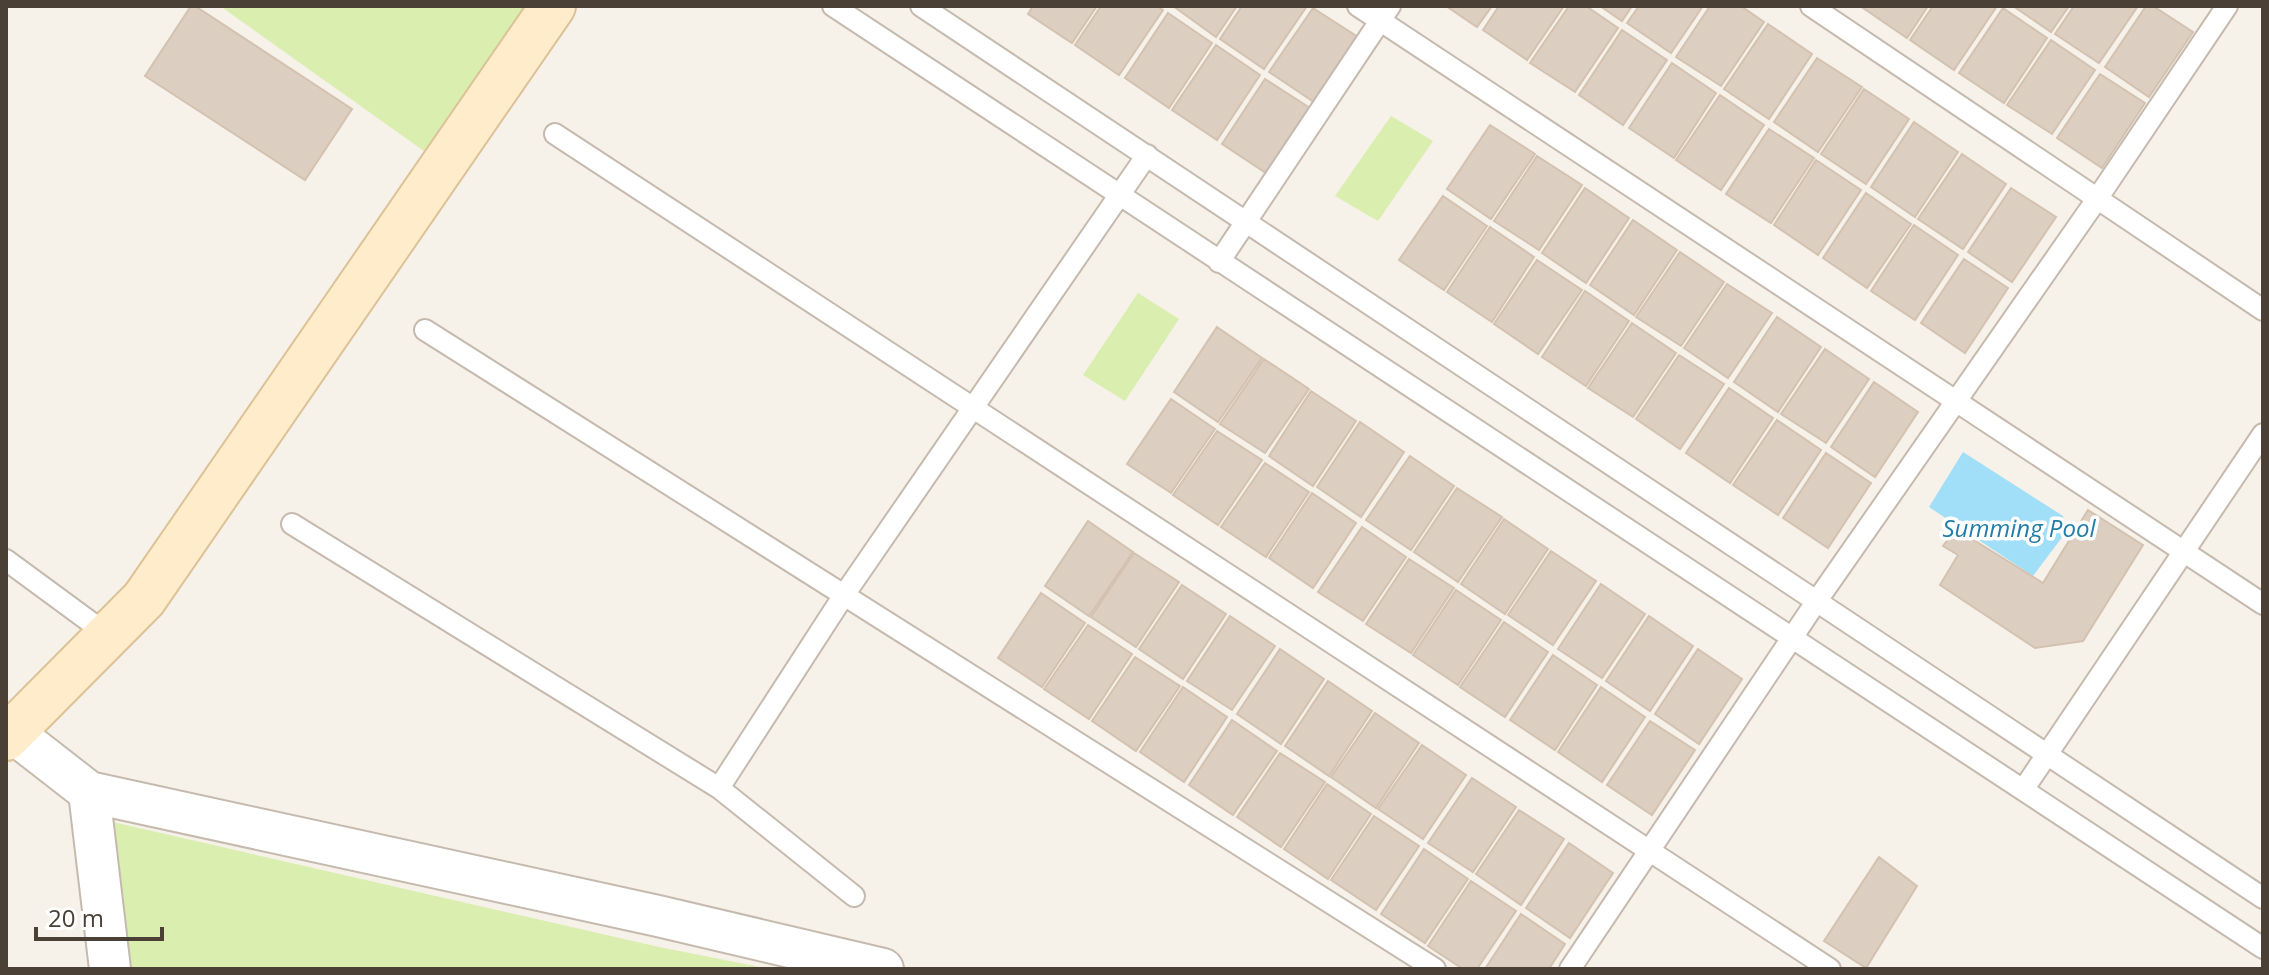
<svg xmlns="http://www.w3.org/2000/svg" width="2269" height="975" viewBox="0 0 2269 975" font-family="'Open Sans',sans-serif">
	<rect width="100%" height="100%" fill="#f6f1e9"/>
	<path fill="#d9eeaf" d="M220,6H535L431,156Z
		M1391,116L1433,141L1378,221L1335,196Z
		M1138,293L1179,319L1125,401L1083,375Z
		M108,821L659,947L770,969H127Z"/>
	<path fill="#a1def7" d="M1963,452L2063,516L2066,532L2033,576L1929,507Z"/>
	<path fill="#dccec0" stroke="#d4c2b0" stroke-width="2" d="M191,6H195L352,109L305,180L145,76Z
		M1033,6H1097L1072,43L1028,14Z
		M1101,6H1157L1163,10L1119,75L1075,45Z
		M1173,6H1237L1216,37Z
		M1242,6H1307L1264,69L1220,39Z
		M1446,6H1492L1477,27Z
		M1499,6H1564L1527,60L1483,30Z
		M1569,6H1586L1618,28L1575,92L1530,63Z
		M1600,6H1632L1622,21Z
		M1639,6H1703L1671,53L1627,23Z
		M1710,6H1741L1764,22L1721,86L1676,57Z
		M1864,6H1928L1907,38L1863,8Z
		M1933,6H1997L1954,70L1910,40Z
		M2013,6H2069L2051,32Z
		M2074,6H2138L2099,63L2055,34Z
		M2146,6H2153L2193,32L2149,97L2105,67Z
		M1313,8L1358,37L1314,102L1269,72Z
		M2003,8L2047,38L2004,103L1959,73Z
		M1168,13L1212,43L1169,108L1125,78Z
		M1768,24L1812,54L1769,119L1724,89Z
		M1622,30L1667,60L1623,125L1579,95Z
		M2051,40L2095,70L2052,134L2007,105Z
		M1216,45L1260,75L1217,140L1172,110Z
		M1817,58L1862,87L1818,152L1774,122Z
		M1672,63L1716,93L1674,158L1629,128Z
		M2100,74L2145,103L2102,168L2057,138Z
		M1265,79L1310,108L1266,173L1222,144Z
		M1864,89L1909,119L1866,184L1821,154Z
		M1720,95L1764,125L1721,190L1676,160Z
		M1914,122L1958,152L1915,217L1871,187Z
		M1490,125L1535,154L1491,219L1447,189Z
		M1769,129L1814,158L1771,223L1726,194Z
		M1962,154L2006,184L1963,249L1918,219Z
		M1537,156L1582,185L1539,250L1494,221Z
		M1816,160L1861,190L1818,255L1774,225Z
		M1585,188L1629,218L1586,283L1542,253Z
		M2011,188L2056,217L2012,282L1968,252Z
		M1866,193L1911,224L1867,288L1823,258Z
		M1443,196L1487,226L1444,290L1399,260Z
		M1633,220L1677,250L1634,315L1590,285Z
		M1914,225L1958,255L1915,320L1871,291Z
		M1490,227L1534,257L1492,322L1447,292Z
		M1680,252L1724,282L1681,346L1636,317Z
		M1964,259L2008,288L1965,353L1921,323Z
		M1537,260L1582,290L1538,354L1494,324Z
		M1727,284L1772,313L1728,378L1684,348Z
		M1585,291L1629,321L1586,386L1542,357Z
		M1777,317L1821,347L1778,412L1734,382Z
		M1632,323L1676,353L1633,417L1588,388Z
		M1217,327L1262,358L1218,422L1174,392Z
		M1825,349L1869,379L1826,443L1781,414Z
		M1679,355L1724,384L1680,449L1636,419Z
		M1264,359L1309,389L1265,453L1220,424Z
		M1874,382L1918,412L1875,477L1831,447Z
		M1729,388L1773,418L1730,483L1686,453Z
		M1311,391L1356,421L1313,486L1269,456Z
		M1171,399L1215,429L1171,493L1127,464Z
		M1777,420L1821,450L1778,515L1733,485Z
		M1360,422L1404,452L1361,517L1317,487Z
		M1217,431L1262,460L1218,525L1173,495Z
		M1826,453L1871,483L1828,548L1783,518Z
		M1410,456L1454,486L1411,550L1366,520Z
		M1265,463L1309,492L1266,557L1221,527Z
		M1457,488L1502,517L1458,582L1414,552Z
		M1312,493L1356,523L1313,588L1269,558Z
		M2088,510L2143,545L2083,641L2035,648L1940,585L1958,555L1943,546L1956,529L2043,583Z
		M1504,519L1548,549L1505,614L1461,584Z
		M1088,521L1133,552L1089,616L1045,586Z
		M1362,527L1406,557L1363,621L1318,592Z
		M1551,551L1596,581L1553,645L1508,615Z
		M1134,553L1179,582L1136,647L1091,617Z
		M1409,559L1454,588L1411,653L1366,624Z
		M1601,584L1645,614L1602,678L1558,649Z
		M1182,585L1226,614L1183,679L1139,649Z
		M1456,590L1501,620L1458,685L1413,655Z
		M1041,593L1085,623L1042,687L998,658Z
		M1230,616L1275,646L1232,710L1187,681Z
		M1649,616L1693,646L1650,711L1606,681Z
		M1504,622L1548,652L1505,717L1460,687Z
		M1088,625L1132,654L1089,719L1044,689Z
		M1280,649L1324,679L1281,744L1237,714Z
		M1698,649L1742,679L1699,744L1655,714Z
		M1553,655L1597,685L1555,750L1510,720Z
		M1135,657L1180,686L1136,751L1092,721Z
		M1328,681L1372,711L1329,776L1285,746Z
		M1183,687L1227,717L1184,782L1140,752Z
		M1601,687L1645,717L1602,782L1558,752Z
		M1375,713L1419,743L1376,808L1331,777Z
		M1232,720L1277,751L1233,815L1189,785Z
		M1650,721L1695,750L1652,815L1607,785Z
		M1422,745L1466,775L1423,839L1378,809Z
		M1280,753L1325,782L1281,847L1237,817Z
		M1472,778L1516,807L1473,872L1428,843Z
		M1327,784L1371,814L1328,879L1284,849Z
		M1519,810L1564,839L1521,905L1476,874Z
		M1374,816L1419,846L1376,910L1331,880Z
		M1569,843L1613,873L1570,938L1526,908Z
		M1424,849L1468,879L1425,943L1381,914Z
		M1879,857L1917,886L1866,968L1824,941Z
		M1471,881L1516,911L1477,969H1463L1428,946Z
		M1521,914L1565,944L1549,969H1485Z"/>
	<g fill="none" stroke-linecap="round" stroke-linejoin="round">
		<g stroke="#c6baae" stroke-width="24">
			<path id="service" d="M833,6L2263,948
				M921,6L2263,898
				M1358,6L2263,604
				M1811,6L2263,310
				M555,134L1830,969
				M1219,262L1390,6
				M425,330L1435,969
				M292,524L719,788L854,896
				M6,560L108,635
				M719,788L844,595L1147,155
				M2023,790L2263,434
				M1570,969L1816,602L2097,199L2227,6"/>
		</g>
		<g stroke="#c6baae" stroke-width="44">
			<path id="minor" d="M12,732L89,792L658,916L883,969
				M89,792L110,969"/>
		</g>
		<g stroke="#ddc297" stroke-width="48">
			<path id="secondary" d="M6,738L144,599L553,6"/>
		</g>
		<use href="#service" stroke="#fff" stroke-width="20"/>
		<use href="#minor" stroke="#fff" stroke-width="40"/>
		<use href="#secondary" stroke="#ffecca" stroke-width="44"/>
	</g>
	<g text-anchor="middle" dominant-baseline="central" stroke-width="7" stroke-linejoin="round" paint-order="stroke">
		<g font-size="24" font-style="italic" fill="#217fa7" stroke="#fff">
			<text x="2019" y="527">Summing Pool</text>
		</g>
	</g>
	<rect width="2269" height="975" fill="none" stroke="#4b4036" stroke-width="16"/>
	<path d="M36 927v12h126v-12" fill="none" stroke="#4b4036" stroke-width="4"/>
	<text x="48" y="927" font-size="24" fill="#4b4036" stroke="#ffffff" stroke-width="6" paint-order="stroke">20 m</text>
</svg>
